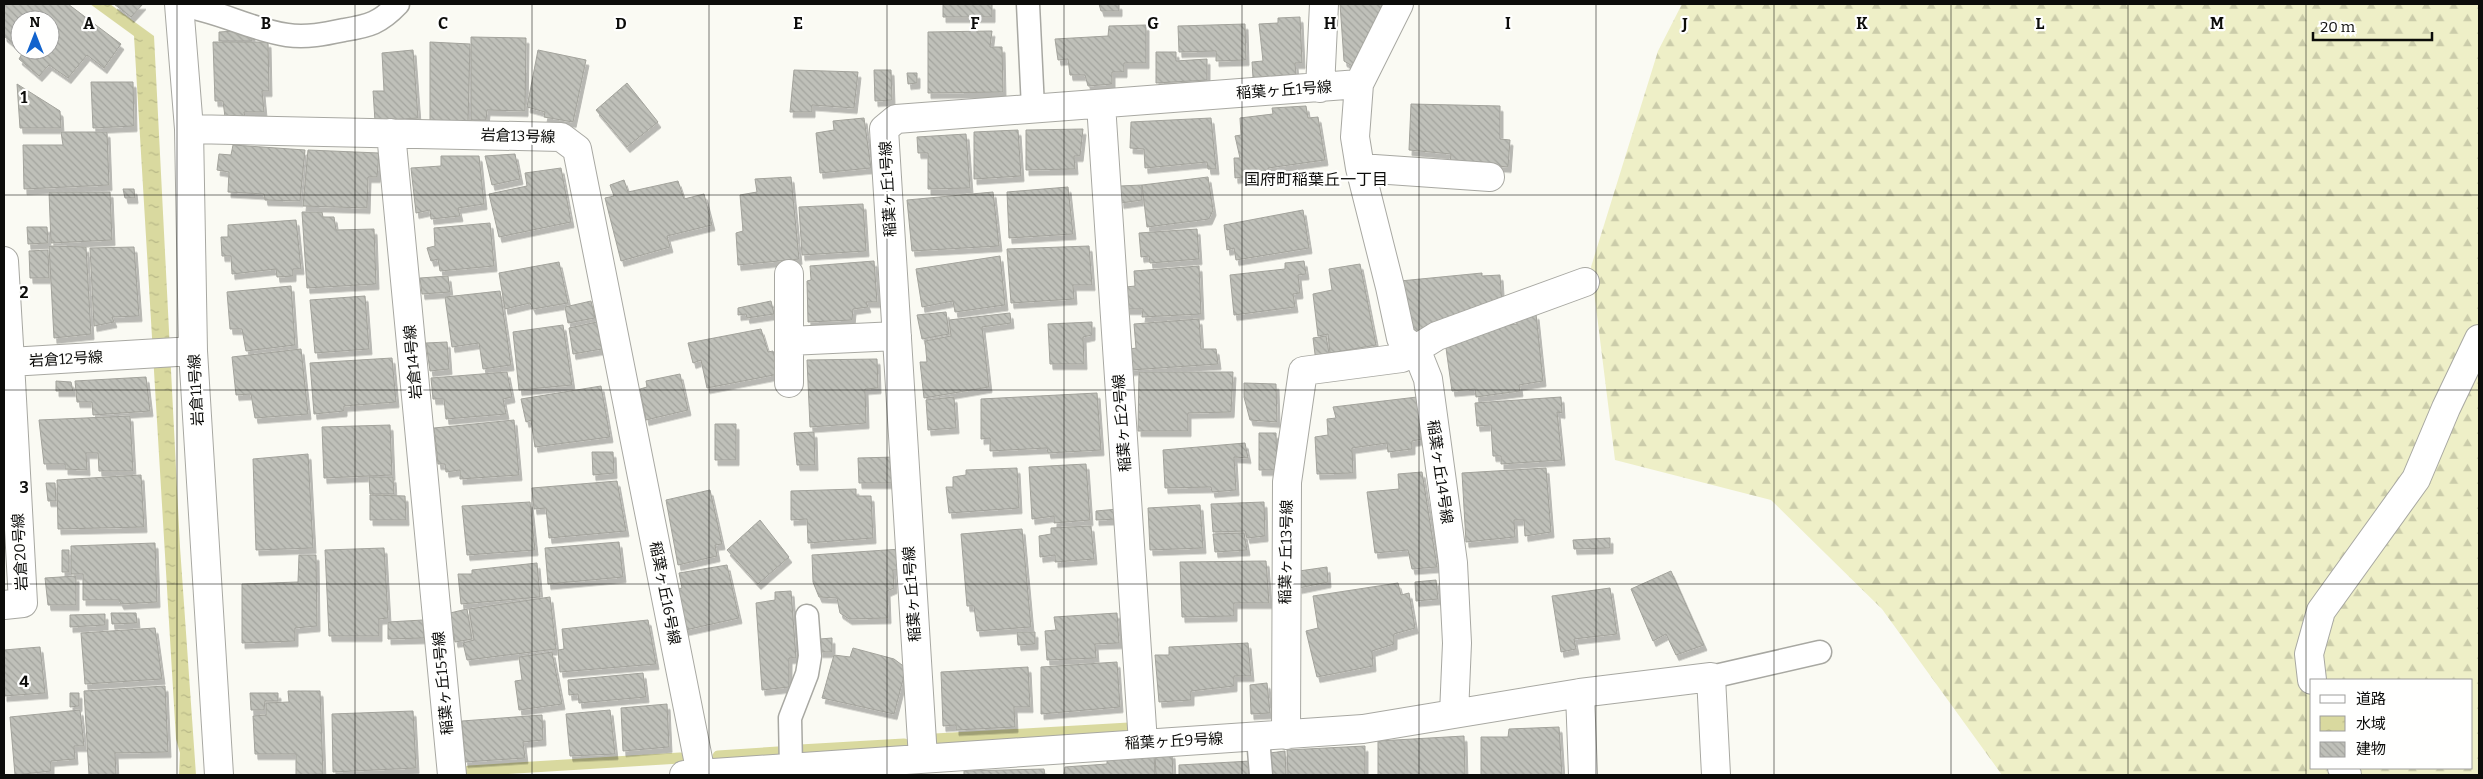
<svg xmlns="http://www.w3.org/2000/svg" width="2483" height="779" viewBox="0 0 2483 779" font-family="Bitter,'Noto Sans JP',serif">
	<defs>
		<pattern id="forest-firs" width="22" height="20" patternUnits="userSpaceOnUse" patternTransform="scale(1.25)"><rect width="22" height="20" fill="#eeefc7"/><path d="M5 1l3.5 6h-7zM16 11l3.5 6h-7z" fill="#cbccaa"/></pattern>
		<pattern id="water-ripples" width="26" height="14" patternUnits="userSpaceOnUse" patternTransform="scale(1.25)"><rect width="26" height="14" fill="#d9d99f"/><path d="M2 4q2-2 4 0t4 0M15 11q2-2 4 0t4 0" fill="none" stroke="#b9b988"/></pattern>
		<pattern id="building-back-hatch" width="6" height="6" patternUnits="userSpaceOnUse" patternTransform="scale(1.25)"><rect width="6" height="6" fill="#bfc0b9"/><path d="M-1 5l2 2M0 0l6 6M5-1l2 2" fill="none" stroke="#a3a49e"/></pattern>
		<filter id="shadow"><feDropShadow dx="3" dy="5.5" stdDeviation="0" flood-color="#0004"/></filter>
	</defs>
	<rect width="100%" height="100%" fill="#fafaf3"/>
	<path fill="url(#forest-firs)" fill-rule="evenodd" d="M1682,4H2479V775H2002L1882,609L1771,500L1615,460L1591,267L1658,51ZM2312,680H2472V768H2312Z"/>
	<path fill="url(#water-ripples)" d="M90,4H110L154,36L180,547L196,775H179L180,753L176,739L134,36Z"/>
	<g fill="none" stroke-linecap="round" stroke-linejoin="round">
		<path stroke="#d9d99f" stroke-width="11" d="M935,739L1129,728
			M800,750L904,744
			M718,756L778,752
			M469,771L680,758"/>
	</g>
	<path fill="url(#building-back-hatch)" stroke="#a3a39c" filter="url(#shadow)" d="M4,4H68L121,44L104,68L87,55L68,78L49,65L39,76L19,59L23,52L21,50H50V20H20V49L4,36Z
		M114,4H143L131,17Z
		M943,4H992V17H943Z
		M1099,4H1119V11H1101Z
		M1340,4H1388L1354,67L1344,61Z
		M1300,17L1302,63H1295L1296,75L1253,78L1252,62L1263,61L1259,24L1278,23V18Z
		M1245,24L1246,60L1216,61V51L1179,52L1178,26Z
		M1146,25V63H1124V72H1112V84L1088,86L1085,75H1070L1068,59L1058,60L1055,39L1108,36L1109,26Z
		M252,30V41H219V32Z
		M992,31L990,47H1002L1003,92L928,93V32Z
		M471,37L526,38L525,111L487,110L486,120H471Z
		M213,42H268L269,91H262L264,112H244L245,117H225L223,101H215Z
		M430,42L470,44L468,123L430,121Z
		M413,50L418,118L375,121L373,91H384L382,53Z
		M538,50L586,60L573,122L544,117L545,112L527,107Z
		M1156,52H1176V61L1207,59V80L1156,83Z
		M794,70L858,72L854,108L812,105V112H790Z
		M874,70H891L892,100L875,101Z
		M907,73H917V83L908,84Z
		M91,82H133L134,126L93,128Z
		M627,83L658,122L627,147L596,110Z
		M17,84L60,111L61,128H20Z
		M1411,104L1500,106V139L1510,140L1508,167L1450,162L1451,154L1409,150Z
		M1306,106L1308,118L1318,117L1325,160L1268,168L1269,174L1235,178L1234,158H1240L1235,136L1241,135L1240,118L1273,114L1272,108Z
		M864,118L871,168L820,173L816,133L834,130L833,121Z
		M1211,118L1216,169H1208L1207,162L1145,168L1144,149L1130,148L1131,122Z
		M1083,129L1080,156H1074L1075,169L1026,170V130Z
		M1018,130L1021,176L974,179V132Z
		M61,132H107L109,185L24,189L23,145H63Z
		M966,134L970,188L928,189V153H918L917,137Z
		M233,145L305,150L300,201L265,200L264,194L228,192L229,172L217,170L219,154L231,155Z
		M308,150L379,153L377,177H368L367,208L303,206Z
		M515,154L520,179L492,185L485,156Z
		M441,156H479L484,204L458,208L460,216L431,219L430,210L416,213L411,168L441,166Z
		M561,168L571,222L499,237L489,194L527,186L525,173Z
		M791,177L799,259L738,265L736,233L743,231L740,195L757,192L755,179Z
		M1208,177L1213,210L1209,219L1147,227L1142,185Z
		M624,180L628,192L678,181L684,199L704,194L712,225L667,236L670,247L621,261L605,198L614,196L610,185Z
		M1142,185V200L1121,203L1120,186Z
		M1068,187L1073,234L1009,238L1007,192Z
		M123,189H134L135,198H125Z
		M49,192H110L112,240L51,243Z
		M993,192L999,246L912,251L907,200Z
		M863,204L866,251L802,255L799,207Z
		M1303,210L1309,248L1236,260L1234,248L1227,250L1224,225Z
		M302,212H322L323,217H334L336,230L374,229L376,284L307,288Z
		M296,220L301,269H293V276L277,277L276,269L232,274L231,256H222L221,237H228V225Z
		M490,223L494,266L440,271L438,259L431,261L427,248L435,246L434,228Z
		M27,227H47L48,243L28,244Z
		M1197,229L1199,259L1150,263L1149,256L1141,257L1139,233Z
		M49,246L86,247L91,334L54,338Z
		M1089,246L1092,285H1073L1074,299L1011,303L1007,249Z
		M134,247L139,316L112,317L114,322L94,326L90,248Z
		M48,250L49,278H30L29,251Z
		M1000,256L1005,305L955,312L953,301L922,307L916,269Z
		M874,261L877,302H866L868,307L853,309L852,320L808,322L807,281L811,280L810,266Z
		M1304,261L1306,274L1298,275L1300,293L1293,294L1295,307L1234,315L1230,275L1285,269V263Z
		M559,262L568,303L533,309L530,303L505,309L499,273Z
		M1360,264L1376,345L1330,353L1328,334L1318,336L1313,294L1332,290L1329,269Z
		M1199,266L1201,314L1142,317L1143,309H1127L1126,287L1135,286L1134,271Z
		M1482,273V276L1500,275L1502,305L1485,310L1458,313L1459,320L1437,324L1410,334L1400,281Z
		M448,276L450,292L422,294L420,278Z
		M291,286L295,345L246,351L242,329H230L227,292Z
		M500,291L511,365L483,369L479,343L452,347L445,297Z
		M365,296L369,349L315,353L310,300Z
		M591,301L595,318L568,323L565,307Z
		M771,301L774,314L747,318L746,314L738,315V308Z
		M946,312L949,334L922,339L917,315Z
		M1010,313L1011,323L982,327L989,387L924,398L920,362H927L925,341L951,336L949,320Z
		M1536,314L1543,381L1519,385L1520,391L1476,397L1475,389L1452,391L1445,341L1470,329L1517,324L1515,316Z
		M1199,319L1201,349H1216L1218,364L1131,370L1130,349L1136,348L1134,324Z
		M597,322L602,349L573,354L569,328Z
		M1092,322V335L1083,337L1084,364H1050L1048,324Z
		M563,325L572,385L519,390L513,332Z
		M761,329L768,352L773,351L779,374L707,388L701,360L693,363L688,343Z
		M1326,336L1330,359L1316,362L1313,338Z
		M447,342L449,369L430,371L426,343Z
		M301,349L308,414L255,418L251,394L236,395L232,357Z
		M392,358L396,402L344,406V411L314,414L310,363Z
		M877,359L878,388L865,389L866,423L810,427L807,360Z
		M507,372L512,397L503,399L506,414L446,419L444,399H433L431,378Z
		M1139,372H1233L1231,412L1188,413V431H1138Z
		M680,374L688,410L646,420L640,389L647,387L646,381Z
		M146,377L150,411L93,415L92,402H77L75,381Z
		M56,381L71,382L73,391H56Z
		M1244,383L1276,384L1277,422L1250,420L1244,397Z
		M601,386L610,437L535,447L531,420L526,422L521,399Z
		M1097,393L1101,450L1048,453L1047,448L990,451V438L981,439V399Z
		M954,397L956,428L928,430L926,400Z
		M1417,397L1423,439L1412,441V449L1388,452L1387,443L1352,448L1353,473L1317,474L1315,437L1328,435L1327,419L1336,418L1333,407Z
		M1561,397L1562,413L1557,412L1562,460L1501,464V456H1493L1491,425L1477,426L1475,403Z
		M130,416L133,471H99L98,453H86L87,470L65,469V464H44L39,420Z
		M514,420L519,475L460,479V470L446,472L445,464H438L434,428Z
		M715,424H736V460H715Z
		M390,425L392,475L324,478L322,427Z
		M814,432L815,465H797L794,433Z
		M1259,433H1276L1277,470H1259Z
		M1245,443L1248,458L1234,457L1236,490L1212,492L1211,487L1165,488L1163,450Z
		M592,452H613L614,473L593,475Z
		M308,454L313,548L256,550L253,459Z
		M895,457L896,483H859L858,458Z
		M1086,464L1090,520L1054,523V516L1032,519L1029,467Z
		M1017,468L1019,508L949,513L946,487H953V477L966,475V470Z
		M1546,468L1551,532L1525,536L1524,520H1514L1515,537L1466,542L1462,473Z
		M1422,472L1437,567L1412,569L1408,550L1375,553L1367,492L1399,489L1398,474Z
		M141,475L144,527L58,529L57,480Z
		M369,477H393L394,494H370Z
		M617,481L626,531L549,538L546,508L534,509L532,488Z
		M46,483H55L56,501H48Z
		M856,489V496H871L873,538L808,543L807,519L791,520V491Z
		M710,490L722,544L715,545L717,556L678,565L666,500Z
		M370,495L405,496L406,520H370Z
		M530,502L535,550L467,555L462,506Z
		M1264,502L1265,536L1247,538L1245,531L1213,532L1211,504Z
		M1200,505L1203,548L1150,550L1148,508Z
		M1118,509V519L1096,520V511Z
		M760,520L789,557L758,584L727,550Z
		M1091,526L1094,559L1055,562V555L1040,557L1039,536L1051,534V528Z
		M1022,529L1031,627L977,631L974,606H967L961,534Z
		M1244,533L1247,550L1215,552L1213,534Z
		M1610,538V548L1574,549L1573,540Z
		M619,542L623,577L548,584L545,548Z
		M155,543L157,602L121,604L119,600H83V574H71V546Z
		M384,548L388,618L379,619V636H329L325,550Z
		M901,549L903,570H893L894,588L887,591L888,618L849,619L840,613L837,598L819,597L813,582L812,555Z
		M62,550H69V572H62Z
		M299,555H316L317,626L295,628V641L242,643V584L298,582Z
		M1266,561L1269,603H1234V616L1182,617L1180,562Z
		M537,563L540,597L461,604L458,574H472V570Z
		M727,565L739,618L681,631L673,590L682,588L679,573Z
		M1327,567L1328,582L1299,588V571Z
		M1671,571L1704,645L1676,655L1666,634L1653,641L1631,589Z
		M76,576V605H48L45,578Z
		M1436,580L1438,599L1416,601L1415,582Z
		M1398,583L1401,595L1409,593L1415,628L1394,634V644L1372,651L1373,666L1317,677L1306,631L1318,628L1313,596Z
		M1610,588L1617,634L1574,639L1576,649L1561,652L1552,596Z
		M791,591L796,658H789V687L762,690L756,603L775,600V592Z
		M550,597L556,649L467,660L463,643L474,640L469,609Z
		M467,609L472,639L455,642L450,613Z
		M111,613H136L137,623L112,624Z
		M1117,613L1119,643L1095,644L1096,658L1047,660L1045,631L1056,630L1054,617Z
		M105,614V625L70,627V615Z
		M423,620L424,638L388,639V622Z
		M648,620L656,664L560,672L558,650L564,649L562,629Z
		M155,628L162,679L85,684L81,633Z
		M1017,632H1035V644L1018,645Z
		M832,638V652H820V639Z
		M1248,643L1251,676H1234V686L1191,691V700L1159,702L1155,655H1169V647Z
		M40,647L45,693L4,696V650Z
		M853,648L894,659L906,668L894,714L822,698L834,655L850,657Z
		M552,652L562,704L519,710L515,681L522,680L519,657Z
		M1117,662L1120,707L1041,714V667Z
		M1028,667L1030,707H1014L1015,727L956,730V725L943,726L941,672Z
		M643,673L646,697L579,703L578,694L569,695L568,680Z
		M1267,683L1270,713L1251,714L1250,685Z
		M165,686L168,752L115,753L116,775H89L84,691Z
		M288,691H320L323,774L296,775V754H255L253,716L266,715V703L289,702Z
		M70,693H79V706L70,707Z
		M250,693H278V701H265L264,710H251Z
		M667,704L669,747L623,751L621,708Z
		M80,710L84,746H74L75,759L51,761V771L15,775L10,717Z
		M610,710L615,754L570,756L566,714Z
		M413,711L416,768L333,772L332,714Z
		M542,715L543,740L523,742L525,758L465,762L462,721Z
		M1559,727L1562,775H1481V737H1508L1509,729Z
		M1464,736L1465,775H1378V741Z
		M1365,746V775H1288L1287,750Z
		M1285,751L1286,775H1271L1270,753Z
		M1172,753L1173,775H1156L1155,754Z
		M1154,754L1155,775H1064L1065,767L1107,764V757Z
		M1251,761V775H1179V765Z
		M1044,769L1045,775H964V771Z"/>
	<g fill="none" stroke-linecap="round" stroke-linejoin="round">
		<g stroke="#a8a8a2" stroke-width="25">
			<path id="service" d="M1028,4L1033,108
				M179,5C218,10 251,30 287,35C306,38 325,34 344,30C369,26 380,23 398,4
				M1711,677L1820,652
				M1258,737L1261,775
				M791,767L790,718L807,674L810,656L807,616"/>
		</g>
		<g stroke="#a8a8a2" stroke-width="30">
			<path id="minor" d="M179,4L189,129L193,351L219,775
				M1359,84L1355,137L1360,168L1490,177
				M1320,88L1324,4
				M1101,104L1143,743
				M189,129L561,137L577,149L701,774
				M391,133L452,775
				M1360,168L1390,287L1401,338L1416,349L1437,336L1585,282
				M4,261L10,362L193,351
				M789,274V341L897,336
				M789,341V383
				M4,605L23,603L10,362
				M2312,680L2309,654L2321,611L2416,479L2446,408L2479,339
				M1580,693L1711,677L1716,775
				M1286,735L1287,482L1303,371L1402,358L1416,349L1428,379L1453,563L1457,643L1454,714
				M923,758L884,129L896,119L1359,84L1399,4
				M2342,768L2347,775
				M684,775L1363,729L1580,693L1583,775"/>
		</g>
		<use href="#service" stroke="#fff" stroke-width="22"/>
		<use href="#minor" stroke="#fff" stroke-width="28"/>
	</g>
	<path fill="none" stroke="#0c0c0a" stroke-width="1" stroke-opacity="0.55" d="M177,4V775M355,4V775M532,4V775M709,4V775M887,4V775M1064,4V775M1242,4V775M1419,4V775M1596,4V775M1774,4V775M1951,4V775M2128,4V775M2306,4V775M4,195H2479M4,390H2479M4,584H2479"/>
	<g text-anchor="middle" dominant-baseline="central" stroke-width="4.5" stroke-linejoin="round" paint-order="stroke">
		<g font-size="15" fill="#0c0c0a" stroke="#fffffe">
			<text transform="translate(1284 90) rotate(-4)">稲葉ヶ丘1号線</text>
			<text transform="translate(518 136) rotate(2)">岩倉13号線</text>
			<text transform="translate(888 189) rotate(-93)">稲葉ヶ丘1号線</text>
			<text transform="translate(66 359) rotate(-3)">岩倉12号線</text>
			<text transform="translate(413 362) rotate(-95)">岩倉14号線</text>
			<text transform="translate(196 390) rotate(-93)">岩倉11号線</text>
			<text transform="translate(1122 423) rotate(-94)">稲葉ヶ丘2号線</text>
			<text transform="translate(1440 472) rotate(82)">稲葉ヶ丘14号線</text>
			<text transform="translate(20 552) rotate(-93)">岩倉20号線</text>
			<text transform="translate(1286 552) rotate(-89)">稲葉ヶ丘13号線</text>
			<text transform="translate(665 593) rotate(79)">稲葉ヶ丘16号線</text>
			<text transform="translate(912 594) rotate(-94)">稲葉ヶ丘1号線</text>
			<text transform="translate(443 683) rotate(-95)">稲葉ヶ丘15号線</text>
			<text transform="translate(1174 741) rotate(-3)">稲葉ヶ丘9号線</text>
		</g>
		<g font-size="16" fill="#0c0c0a" stroke="#fffffe">
			<text x="1316" y="179">国府町稲葉丘一丁目</text>
		</g>
	</g>
	<g font-size="16" text-anchor="middle" font-weight="bold" fill="#0c0c0a" stroke="#fffffe" stroke-width="4.5" stroke-linejoin="round" paint-order="stroke">
		<text x="89" y="29">A</text>
		<text x="266" y="29">B</text>
		<text x="443" y="29">C</text>
		<text x="621" y="29">D</text>
		<text x="798" y="29">E</text>
		<text x="975" y="29">F</text>
		<text x="1153" y="29">G</text>
		<text x="1330" y="29">H</text>
		<text x="1508" y="29">I</text>
		<text x="1685" y="29">J</text>
		<text x="1862" y="29">K</text>
		<text x="2040" y="29">L</text>
		<text x="2217" y="29">M</text>
		<text x="24" y="103">1</text>
		<text x="24" y="298">2</text>
		<text x="24" y="493">3</text>
		<text x="24" y="687">4</text>
	</g>
	<rect width="2483" height="779" fill="none" stroke="#0c0c0a" stroke-width="10"/>
	<rect x="2310" y="679" width="162" height="90" fill="#fffffe" stroke="#9e9e9c"/>
	<rect x="2320" y="695" width="25" height="8" fill="#ffffff" stroke="#9e9e9c"/>
	<text x="2356" y="704" font-size="15" fill="#0c0c0a">道路</text>
	<rect x="2320" y="716" width="25" height="15" fill="url(#water-ripples)" stroke="#9e9e9c"/>
	<text x="2356" y="729" font-size="15" fill="#0c0c0a">水域</text>
	<rect x="2320" y="742" width="25" height="15" fill="url(#building-back-hatch)" stroke="#9e9e9c"/>
	<text x="2356" y="754" font-size="15" fill="#0c0c0a">建物</text>
	<g transform="translate(35 35)"><circle r="24" fill="#fffffe" stroke="#9e9e9c"/>
	<path d="M0-4L9 19L0 12L-9 19Z" fill="#1263cd"/>
	<text y="-8" font-size="14" font-weight="bold" text-anchor="middle" fill="#0c0c0a">N</text>
	</g>
	<path d="M2313 32v8h119v-8" fill="none" stroke="#0c0c0a" stroke-width="2.5"/>
	<text x="2320" y="32" font-size="15" fill="#0c0c0a" stroke="#fffffe" stroke-width="4" paint-order="stroke">20 m</text>
</svg>
